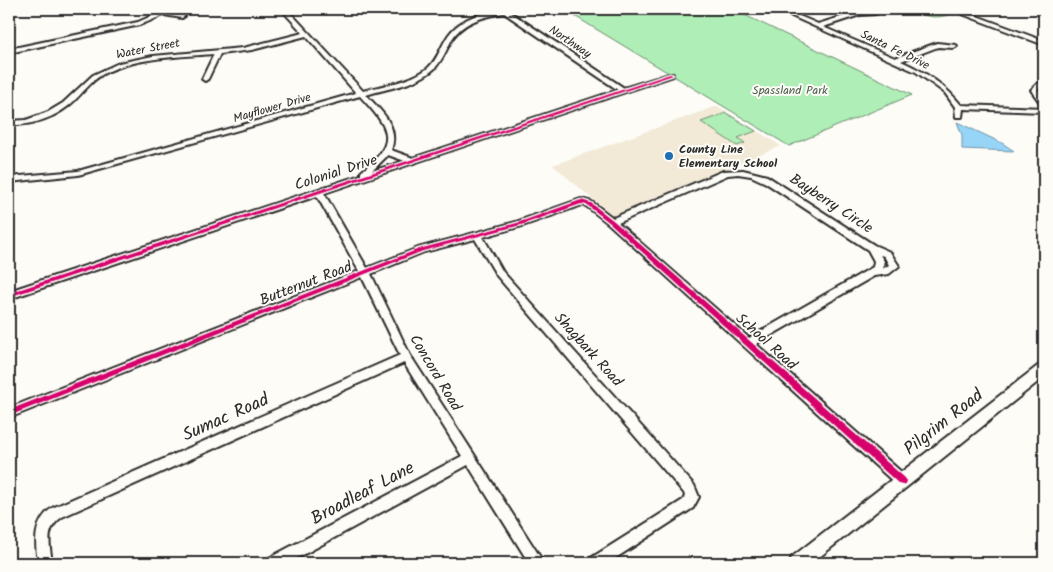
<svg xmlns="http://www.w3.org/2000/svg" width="1053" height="572" viewBox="0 0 1053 572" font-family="Kalam,sans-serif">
	<rect width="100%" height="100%" fill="#fdfcf7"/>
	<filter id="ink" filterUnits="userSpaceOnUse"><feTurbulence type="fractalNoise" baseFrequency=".02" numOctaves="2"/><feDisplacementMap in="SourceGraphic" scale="10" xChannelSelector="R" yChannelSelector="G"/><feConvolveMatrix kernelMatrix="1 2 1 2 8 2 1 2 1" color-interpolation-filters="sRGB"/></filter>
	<g filter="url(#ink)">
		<path fill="#f2e9d7" d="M717,106L781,146L613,217L553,165Z"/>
		<path fill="#afeeb6" stroke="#6d8c70" d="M563,9H732L912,95L789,146Z
			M906,9H966C938,19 935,20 906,9Z
			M726,113L756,131L738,138L745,143L737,146L701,122Z"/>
		<path fill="#97d5f8" stroke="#6c91a6" d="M957,122L1002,143L1014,151L962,149V135Z"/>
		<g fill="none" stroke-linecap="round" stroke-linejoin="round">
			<g stroke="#2b2b2b" stroke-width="4">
				<path id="minor" d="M164,9H170L167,12L185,16L182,18L164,15L140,25L9,53V49L138,22L161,12Z
					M281,9H287L363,91C384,85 410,82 428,68C437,60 440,49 446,39C460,15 492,9 518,9L510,12L624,88L669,74H673V76L324,193L367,268L418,248L516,222L581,199L592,202L613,218L723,171L743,170L767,176L874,245L890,252L899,266L889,274L874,276L756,344L907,477L909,481L907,485L902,487L897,485L609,224L586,206L582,205L522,226L483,237L503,272L694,485L699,497L693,508L608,563H589L591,558L683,500L685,496L684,493L497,276L475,239L424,252L371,274L410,355L544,563H529L468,465L288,563H267L269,558L462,456L404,363L62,517C44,530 50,544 52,563H38C35,542 33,522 52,508L400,355L362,277L9,418V408L359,271L317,196L9,299V291L361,175V172C400,141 389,128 360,96L78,175L9,182V177L78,171L356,93L306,36L252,50L220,54L208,79L205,81L202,79L214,54C178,57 140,57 107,72C94,78 86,89 75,100C58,117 33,126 9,125V121L26,120L48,112L63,103L93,75L119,63L153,56L243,48L303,33ZM504,13L618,90L413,158L391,150C400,126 380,110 366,95C388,88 416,85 434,69C441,62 445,53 450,43C460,22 482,17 504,13ZM388,155L405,161L372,171ZM738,174L751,176L766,183L868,250L874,261L873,267L749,338L618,223L728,175ZM880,255L884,256L889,265L882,269L884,261Z
					M776,9H783L818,24L860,11L876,12V14L860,15L823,27L895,58L937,43L956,45L957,46L954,48L938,47L901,61C924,71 945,85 961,105L1044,108V112L963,109L962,117H956L955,107L945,93L916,72Z
					M962,12H966L1044,41V45L962,14Z
					M1038,83L1041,85L1038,90L1044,98V104H1041L1031,90Z"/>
			</g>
			<g stroke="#2b2b2b" stroke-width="4">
				<path id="tertiary" d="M1044,363V377L812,563H789L792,557L1039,365Z"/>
			</g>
			<use href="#minor" fill="#fdfcf7" fill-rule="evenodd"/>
			<use href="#tertiary" fill="#fdfcf7" fill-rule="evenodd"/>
			<g stroke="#fdfcf7" stroke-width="3">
				<path id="cycleway" d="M670,74L673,75L9,297V293Z
					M581,200L591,203L614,221L905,478L906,481L905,484L902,485L899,484L610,223L587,205L581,204L521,225L423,251L9,416V410L419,249L517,223Z"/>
			</g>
			<use href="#cycleway" fill="#d6006c" fill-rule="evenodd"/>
		</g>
	</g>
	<circle fill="#1f6fb2" stroke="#fdfcf7" stroke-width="2" cx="669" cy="156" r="5"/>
	<g text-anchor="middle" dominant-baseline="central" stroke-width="4" stroke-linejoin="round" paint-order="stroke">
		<g font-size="12" fill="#2b2b2b" stroke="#fdfcf7">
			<text transform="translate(570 42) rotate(34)">Northway</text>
			<text transform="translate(148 49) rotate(-11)">Water Street</text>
			<text transform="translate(895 50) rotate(26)">Santa Fe Drive</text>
			<text transform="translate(272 108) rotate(-16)">Mayflower Drive</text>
		</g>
		<g font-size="12" fill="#4c5c4e" stroke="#fdfcf7">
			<text x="790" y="90">Spassland Park</text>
		</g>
		<g font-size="12" font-weight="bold" fill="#2b2b2b" stroke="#fdfcf7" text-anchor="start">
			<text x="679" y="149">County Line<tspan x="679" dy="14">Elementary School</tspan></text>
		</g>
		<g font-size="15" fill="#2b2b2b" stroke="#fdfcf7">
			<text transform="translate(336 173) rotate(-18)">Colonial Drive</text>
			<text transform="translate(831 204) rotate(33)">Bayberry Circle</text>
			<text transform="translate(306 284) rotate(-21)">Butternut Road</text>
			<text transform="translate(766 342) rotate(42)">School Road</text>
			<text transform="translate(588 350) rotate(48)">Shagbark Road</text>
			<text transform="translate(435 373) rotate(59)">Concord Road</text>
		</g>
		<g font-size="18" fill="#2b2b2b" stroke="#fdfcf7">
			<text transform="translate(226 418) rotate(-24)">Sumac Road</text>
			<text transform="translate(944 423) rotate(-38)">Pilgrim Road</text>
			<text transform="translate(363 494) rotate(-28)">Broadleaf Lane</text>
		</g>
	</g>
	<rect width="1053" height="572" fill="none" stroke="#fdfcf7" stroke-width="30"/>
	<rect x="15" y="15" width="1023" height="542" fill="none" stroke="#2b2b2b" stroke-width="2" filter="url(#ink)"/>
</svg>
